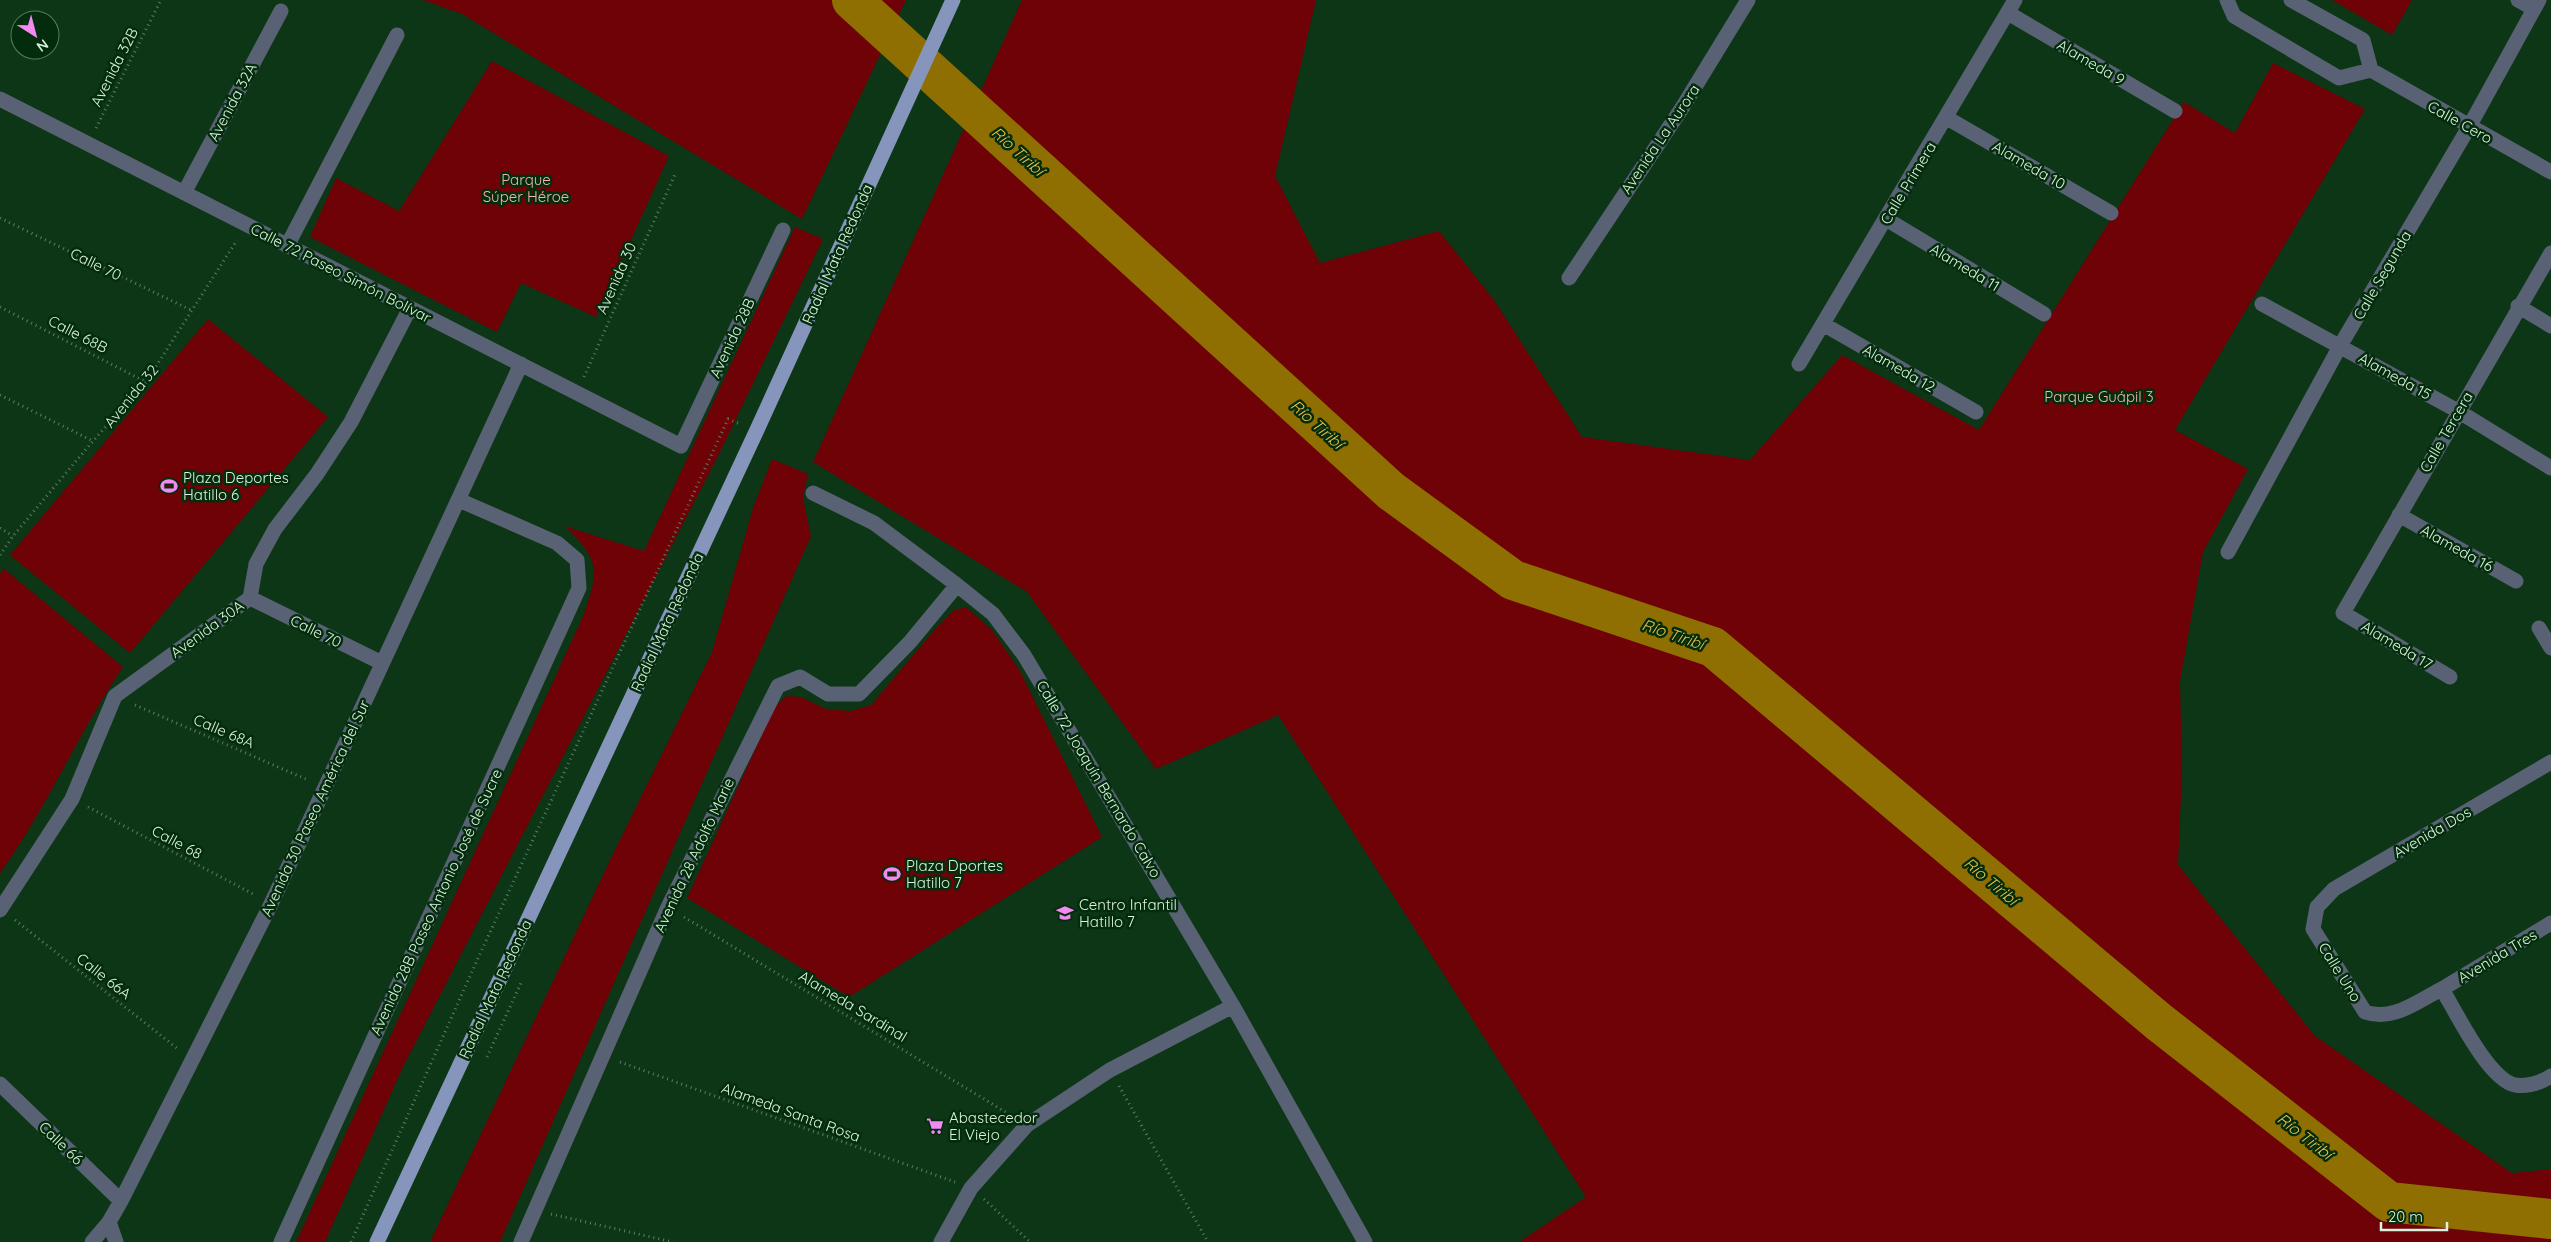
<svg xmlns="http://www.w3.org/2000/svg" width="2551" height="1242" viewBox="0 0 2551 1242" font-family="Quicksand,sans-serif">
	<rect width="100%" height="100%" fill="#0d3616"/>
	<path fill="#6e0206" d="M423,0H906L802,219L462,14Z
		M1022,0H1316L1275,176L1320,263L1439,231L1494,300L1582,437L1750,460L1842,355L1979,430L2184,102L2235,133L2273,63L2365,109L2175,430L2248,469L2203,552L2180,681L2182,771L2178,865L2315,1036L2512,1173L2551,1169V1242H1519L1586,1197L1278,715L1156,769L1027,592L813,462Z
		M2332,0H2412L2392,35Z
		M492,61L669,156L596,317L521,283L497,332L310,237L336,178L399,211Z
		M795,227L823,239L720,452L402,1069L325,1242H296L584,614C599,570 600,559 564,526L644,551Z
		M208,319L328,417L130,653L10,555Z
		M772,459L808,474L803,498L811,536L500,1242H430L612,856L712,652L753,508Z
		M3,568L123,667C78,733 47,808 0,873V574Z
		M966,607L992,630L1020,671L1102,837L849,997L687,898L775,706L787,696L801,697L826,709L850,711L871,705L937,627L954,610Z"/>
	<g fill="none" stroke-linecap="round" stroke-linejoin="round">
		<path stroke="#8f6e02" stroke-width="40" d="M852,0L1391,491L1513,580L1713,647L2159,1022L2389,1202L2551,1219"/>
		<path stroke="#5c7e62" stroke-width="3" stroke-dasharray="1 4" stroke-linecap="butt" d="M96,128L161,0
			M0,218L193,311
			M0,307L146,382
			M584,377L676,172
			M0,395L93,441
			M0,528L13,536
			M0,555L13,536L93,441L146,382L237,240
			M135,705L308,780
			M88,807L255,895
			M684,917L1012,1116
			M15,920L178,1049
			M487,1057L521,983
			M620,1062L955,1182
			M1119,1086L1208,1242
			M984,1199L1030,1242
			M551,1214L673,1242
			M351,1242L479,956L728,419L740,424"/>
		<path stroke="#596175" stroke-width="15" d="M2227,0L2234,16L2339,78L2371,70L2551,172
			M2291,0L2363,40L2371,70
			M2518,0L2534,9
			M2008,13L2175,111
			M0,99L681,446L783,230
			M1947,118L2111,213
			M184,193L281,11
			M1886,219L2044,314
			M287,246L397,35
			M1569,278L1682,108L1748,0
			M2262,304L2458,411L2551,468
			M2518,306L2551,326
			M1823,324L1976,412
			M1799,364L2015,0
			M813,493L874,523L957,585L993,614L1024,655L1233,1006L1365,1242
			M2399,515L2516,581
			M2228,552L2340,346L2469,127L2539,0
			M250,598L382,663
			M2539,628L2551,648
			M2450,677L2343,613L2551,253
			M2551,762L2334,889L2317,907L2313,929L2365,1012C2393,1022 2417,1001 2442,989C2456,1012 2488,1079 2515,1085C2529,1087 2540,1083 2551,1076
			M0,910L72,799L115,696L250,598L256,564L275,529L317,474L351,422L410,308
			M2442,989L2551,923
			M0,1084L121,1201
			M109,1222L116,1242
			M92,1242L109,1222L121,1201L271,904L521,364
			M281,1242L579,588L577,560L557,543L459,500
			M521,1242L668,907L778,686L800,677L828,694H859L910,642L957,585
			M941,1242L971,1188L1027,1125L1110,1070L1233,1006"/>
		<path stroke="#8595bc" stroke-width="15" d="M377,1242L756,432L953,0"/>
	</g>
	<defs>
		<g id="stadium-bare" transform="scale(1.35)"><path d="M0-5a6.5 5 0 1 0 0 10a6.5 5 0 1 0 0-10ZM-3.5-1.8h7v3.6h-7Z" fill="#f38af2" stroke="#022c0c" stroke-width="2.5" paint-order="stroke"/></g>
		<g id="school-bare" transform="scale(1.35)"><path d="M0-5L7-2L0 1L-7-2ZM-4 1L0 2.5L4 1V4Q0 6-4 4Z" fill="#f38af2" stroke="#022c0c" stroke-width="2.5" paint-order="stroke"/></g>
		<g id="supermarket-bare" transform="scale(1.35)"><path d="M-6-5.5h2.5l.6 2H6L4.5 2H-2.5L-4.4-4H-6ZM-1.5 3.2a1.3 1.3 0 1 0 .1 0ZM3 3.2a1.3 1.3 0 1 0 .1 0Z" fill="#f38af2" stroke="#022c0c" stroke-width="2.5" paint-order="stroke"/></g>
	</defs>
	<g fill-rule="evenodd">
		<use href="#stadium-bare" x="169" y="486"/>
		<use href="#stadium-bare" x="892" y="874"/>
		<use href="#school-bare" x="1065" y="913"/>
		<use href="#supermarket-bare" x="935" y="1126"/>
	</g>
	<g text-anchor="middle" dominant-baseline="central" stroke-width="5" stroke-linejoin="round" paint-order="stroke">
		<g font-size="15" fill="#dcf2dd" stroke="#022c0c">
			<text transform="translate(2091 62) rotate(30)">Alameda 9</text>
			<text transform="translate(114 67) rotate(-63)">Avenida 32B</text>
			<text transform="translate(232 102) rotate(-62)">Avenida 32A</text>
			<text transform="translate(2460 122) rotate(29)">Calle Cero</text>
			<text transform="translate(1660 139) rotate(-56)">Avenida La Aurora</text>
			<text transform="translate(2029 165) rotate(30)">Alameda 10</text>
			<text transform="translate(1908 183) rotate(-59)">Calle Primera</text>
			<text transform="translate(837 254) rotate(-66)">Radial Mata Redonda</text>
			<text transform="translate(96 264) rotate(26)">Calle 70</text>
			<text transform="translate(1965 267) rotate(31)">Alameda 11</text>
			<text transform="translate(341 273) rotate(27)">Calle 72 Paseo Simón Bolívar</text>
			<text transform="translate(2382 275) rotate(-60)">Calle Segunda</text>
			<text transform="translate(616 278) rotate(-66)">Avenida 30</text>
			<text transform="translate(78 334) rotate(27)">Calle 68B</text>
			<text transform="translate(732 338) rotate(-65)">Avenida 28B</text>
			<text transform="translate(1899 368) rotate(30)">Alameda 12</text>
			<text transform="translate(2395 376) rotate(29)">Alameda 15</text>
			<text transform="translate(131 396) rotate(-51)">Avenida 32</text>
			<text transform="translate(2446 432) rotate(-60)">Calle Tercera</text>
			<text transform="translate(2457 548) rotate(29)">Alameda 16</text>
			<text transform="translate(667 622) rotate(-65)">Radial Mata Redonda</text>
			<text transform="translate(207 629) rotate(-36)">Avenida 30A</text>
			<text transform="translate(316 631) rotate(26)">Calle 70</text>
			<text transform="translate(2397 645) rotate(31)">Alameda 17</text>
			<text transform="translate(224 731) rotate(23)">Calle 68A</text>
			<text transform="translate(1099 779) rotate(59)">Calle 72 Joaquín Bernardo Calvo</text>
			<text transform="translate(315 808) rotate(-65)">Avenida 30 Paseo América del Sur</text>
			<text transform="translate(2432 832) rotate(-30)">Avenida Dos</text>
			<text transform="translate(177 842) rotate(28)">Calle 68</text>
			<text transform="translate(694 855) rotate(-65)">Avenida 28 Adolfo Marie</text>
			<text transform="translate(436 902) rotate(-65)">Avenida 28B Paseo Antonio José de Sucre</text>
			<text transform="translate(2497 956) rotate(-31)">Avenida Tres</text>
			<text transform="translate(2340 972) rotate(58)">Calle Uno</text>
			<text transform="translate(104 976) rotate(38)">Calle 66A</text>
			<text transform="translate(495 989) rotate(-65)">Radial Mata Redonda</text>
			<text transform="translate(853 1006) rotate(31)">Alameda Sardinal</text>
			<text transform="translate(791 1112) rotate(20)">Alameda Santa Rosa</text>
			<text transform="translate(61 1143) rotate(44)">Calle 66</text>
		</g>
		<g font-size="15" fill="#f1b7af" stroke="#022c0c">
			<text x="526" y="179">Parque<tspan x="526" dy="17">Súper Héroe</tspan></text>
			<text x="2099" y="396">Parque Guápil 3</text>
		</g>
		<g font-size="15" fill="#dcf2dd" stroke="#022c0c" text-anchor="start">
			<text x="183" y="477">Plaza Deportes<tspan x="183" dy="17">Hatillo 6</tspan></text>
			<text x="906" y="865">Plaza Dportes<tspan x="906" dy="17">Hatillo 7</tspan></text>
			<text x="1079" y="904">Centro Infantil<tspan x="1079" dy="17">Hatillo 7</tspan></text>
			<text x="949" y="1117">Abastecedor<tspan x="949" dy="17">El Viejo</tspan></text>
		</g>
		<g font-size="16" font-style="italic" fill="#ecc050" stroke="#022c0c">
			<text transform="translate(1018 151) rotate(42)">Río Tiribí</text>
			<text transform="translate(1317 424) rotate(42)">Río Tiribí</text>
			<text transform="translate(1673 634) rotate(19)">Río Tiribí</text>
			<text transform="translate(1991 881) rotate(40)">Río Tiribí</text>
			<text transform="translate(2305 1136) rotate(38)">Río Tiribí</text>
		</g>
	</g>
	<g transform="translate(35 35) rotate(144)"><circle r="24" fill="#022c0c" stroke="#597b60"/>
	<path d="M0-4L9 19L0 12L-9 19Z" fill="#f38af2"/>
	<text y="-8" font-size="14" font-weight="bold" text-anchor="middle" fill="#dcf2dd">N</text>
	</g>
	<path d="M2381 1222v8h66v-8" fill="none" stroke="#dcf2dd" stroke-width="2.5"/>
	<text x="2388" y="1222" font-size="15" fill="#dcf2dd" stroke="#022c0c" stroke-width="4" paint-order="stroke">20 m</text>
</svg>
